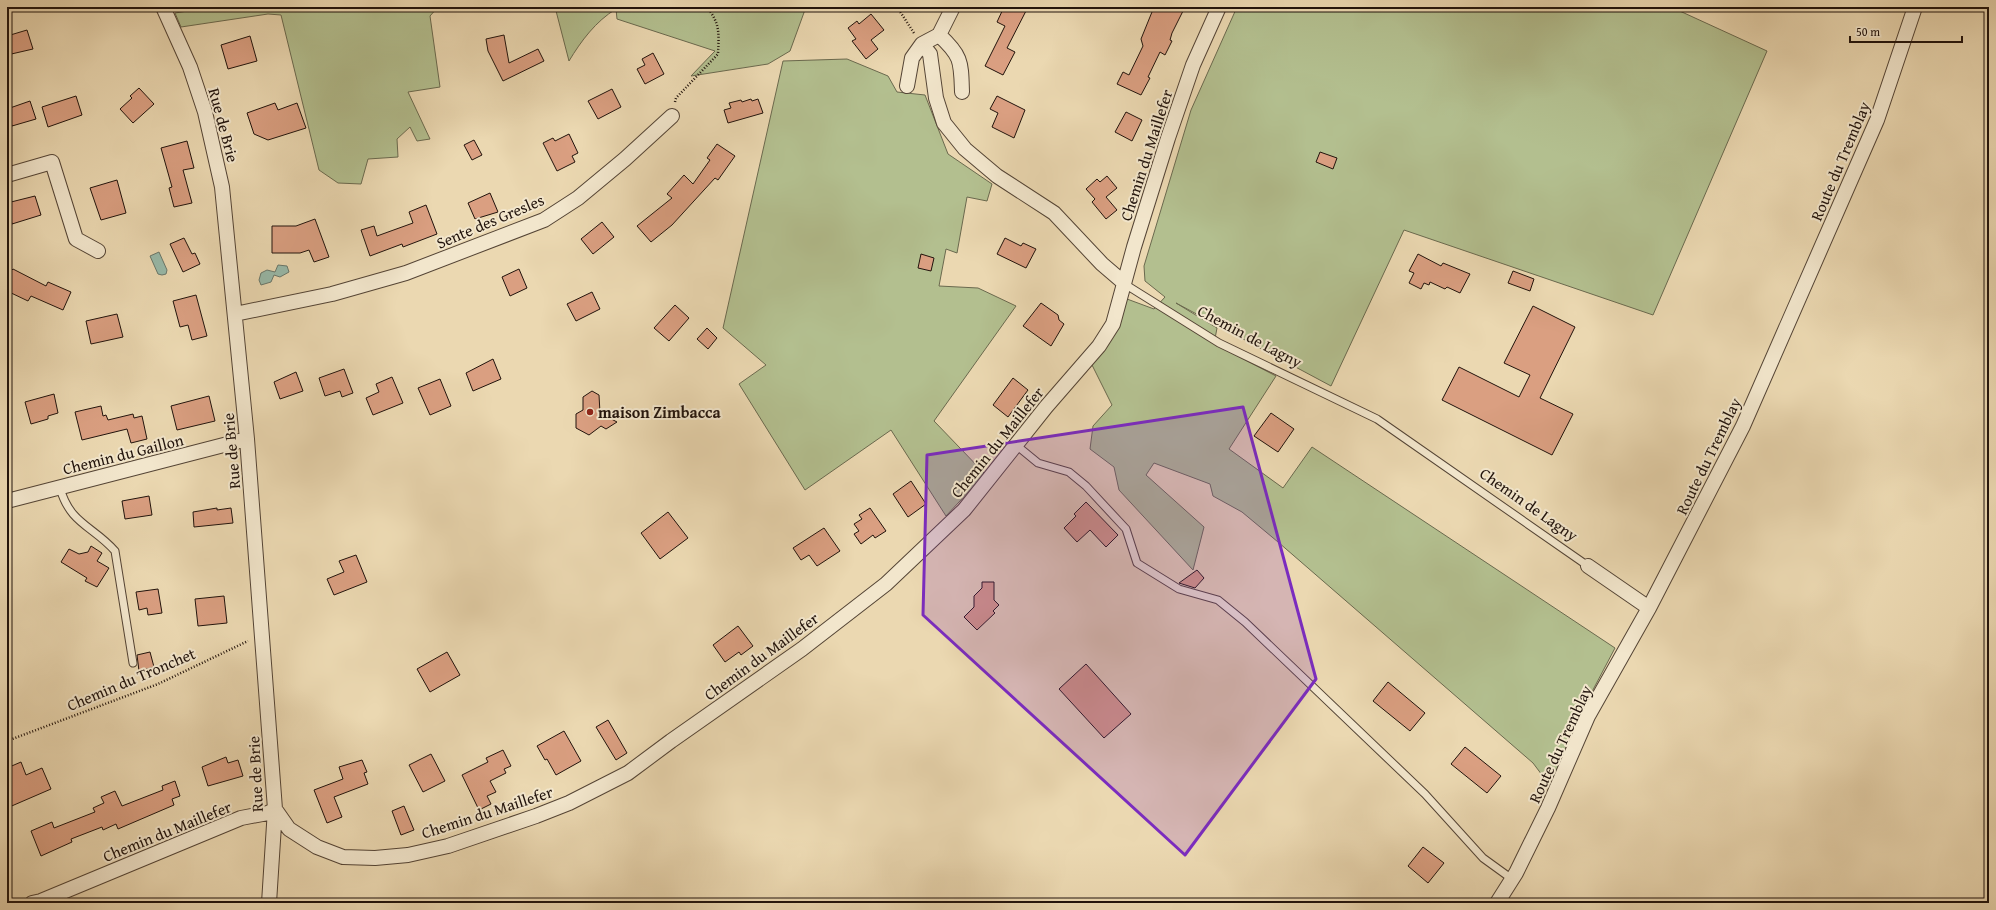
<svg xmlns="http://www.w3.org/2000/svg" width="1996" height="910" viewBox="0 0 1996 910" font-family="'Gentium Book Plus',serif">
	<rect width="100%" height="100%" fill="#ebd8b1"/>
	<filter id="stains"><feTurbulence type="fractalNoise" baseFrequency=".005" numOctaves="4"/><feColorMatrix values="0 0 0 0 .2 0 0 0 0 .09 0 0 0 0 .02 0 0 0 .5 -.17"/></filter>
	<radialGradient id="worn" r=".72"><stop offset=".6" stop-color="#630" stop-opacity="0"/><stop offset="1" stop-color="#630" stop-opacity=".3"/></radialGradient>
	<path fill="#b3bf8f" stroke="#6a694e" d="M213,7H438L430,16L440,87L408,92L430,139L417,141L410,127L397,139L398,157L368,159L361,184L338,183L319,170L281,15L268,14L181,27L175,13Z
		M555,7H806L790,51L768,64L691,76L715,51L617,19L616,9C596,21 581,41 569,61Z
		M1237,7H1671L1767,51L1653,315L1404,230L1331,386L1176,303L1217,328L1214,344L1276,376L1229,449L1283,488L1312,447L1615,648L1575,724L1552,782L1542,775L1533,763L1278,542L1242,512L1213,496L1210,484L1154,463L1146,475L1204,527L1193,570L1119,490L1114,467L1090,449L1093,426L1112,405L1091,363L1127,299L1154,309L1165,297L1145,281L1144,266L1191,110Z
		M847,59L888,76L897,92L925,95L948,154L992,184L987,201L967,197L957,253L946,249L939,286L978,288L1016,306L934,421L985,474L946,516L891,430L805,490L739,384L766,365L723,328L783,61Z"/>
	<path fill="#98baaa" stroke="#68776b" d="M159,252L167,270L166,274L162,275L158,274L150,256Z
		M278,265L287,266L289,272L280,277L274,275L271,282L261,285L259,280L261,273L267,270L275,272Z"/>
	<path fill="#da9f81" stroke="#21130c" d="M1004,7H1028L1007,48L1015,52L1003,75L985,66L1005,26L997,22Z
		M1154,7H1185L1172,33L1170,40L1172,41L1165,55L1160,52L1148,77L1150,78L1141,95L1117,84L1123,72L1129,75L1143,46L1141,39Z
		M871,14L884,30L871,40L878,49L866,59L852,41L856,39L848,28L857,21L859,24Z
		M27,30L33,49L7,55V36Z
		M504,35L509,63L538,49L544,61L503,81L488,51L486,39Z
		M250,36L257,61L228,69L221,45Z
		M653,53L664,74L645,84L637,69L645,65L642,59Z
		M139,88L154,104L133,123L120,109L132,98L130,96Z
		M612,89L621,107L598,119L588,101Z
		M76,96L82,115L48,127L42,107Z
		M997,96L1025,110L1014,138L992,127L998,113L990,109Z
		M751,99L752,101L758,99L763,113L728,123L724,110L731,108L729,103L741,100L742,102Z
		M30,101L36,119L12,126L7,109Z
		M275,103L278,110L297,103L306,128L268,140L254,134L247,113Z
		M1126,112L1142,120L1132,141L1115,132Z
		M569,134L578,153L572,156L575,162L557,171L543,143L553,138L555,141Z
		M474,140L482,155L472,160L464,145Z
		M187,141L194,168L183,170L192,203L174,207L169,188L172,187L161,148Z
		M717,144L735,156L718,180L715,178L672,225L651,242L637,226L672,198L667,194L684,175L693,184L710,160L707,158Z
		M1320,152L1337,158L1333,169L1316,162Z
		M1107,176L1117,188L1106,197L1117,210L1106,219L1092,202L1095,199L1086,189L1097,179L1100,182Z
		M117,180L126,213L101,220L90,188Z
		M490,193L498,212L475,219L468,203Z
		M35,196L41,215L12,224L7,203Z
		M426,205L437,234L403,247L402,244L370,256L361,230L374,226L377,236L413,223L409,212Z
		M315,219L329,257L314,262L309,250L300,253H272V226H296Z
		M602,222L614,237L593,254L581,239Z
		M184,238L192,254L195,253L200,264L183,272L170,244Z
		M1005,238L1021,246L1023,243L1036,249L1026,268L997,254Z
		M921,254L934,258L931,271L918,268Z
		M1418,254L1441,266L1443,263L1470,274L1460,293L1447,287L1445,289L1430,282L1429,285L1424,283L1421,289L1409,283L1414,273L1409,271Z
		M7,268L12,270L13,269L46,286L48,282L71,292L63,310L31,296L28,301L7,291Z
		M519,269L527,288L510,296L502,277Z
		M1513,271L1534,279L1530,291L1508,283Z
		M592,292L600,309L576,321L567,304Z
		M196,295L207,336L192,340L188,325L180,327L173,301Z
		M1041,303L1058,315L1059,320L1064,324L1051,346L1023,326Z
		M675,305L689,318L669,341L654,328Z
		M1533,306L1575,327L1540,398L1573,414L1552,455L1442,400L1459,367L1519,397L1530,375L1504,363Z
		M117,314L123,337L91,344L86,321Z
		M707,328L717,338L708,349L697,339Z
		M493,359L501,379L473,391L466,373Z
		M344,369L353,393L342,397L340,391L325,396L319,378Z
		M296,372L303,391L280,399L274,382Z
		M392,377L403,403L373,415L366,398L379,392L376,384Z
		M1013,378L1028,390L1008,417L993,405Z
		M440,379L451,406L430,415L418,388Z
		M592,391L599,395L600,413L617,422L606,429L601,426L589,435L576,428V414L583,410V397Z
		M54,394L58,413L48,416V419L31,424L25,402Z
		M209,396L215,421L177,430L171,406Z
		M101,406L103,416L106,415L108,420L133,414L134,418L142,416L147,439L131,443L127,429L82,440L75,412Z
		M1271,413L1294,429L1278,452L1254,436Z
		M911,481L926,504L908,517L893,494Z
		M149,496L152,515L125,519L122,501Z
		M1086,502L1118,535L1106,547L1090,530L1077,542L1064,528L1076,516L1074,514Z
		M217,508V510L231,508L233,523L194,527L193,512Z
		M870,508L886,531L875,538L873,535L861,544L854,534L859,531L854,524L862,519L859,515Z
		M668,512L688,538L660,559L641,533Z
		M824,528L840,551L817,566L809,555L801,560L793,548Z
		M91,546L102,553L97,561L109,568L97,587L85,581L87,578L61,562L69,549L79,554L88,552Z
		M356,555L367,582L334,595L327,579L344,572L339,561Z
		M1197,570L1204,578L1195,588L1179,583Z
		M982,582H994V600L999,605L993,611L995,613L977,630L964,617L974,607V596L982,588Z
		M158,589L162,613L148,615L147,608L139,610L136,592Z
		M224,596L227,623L198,626L195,599Z
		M738,626L753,646L741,655L739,652L725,662L713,645Z
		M150,652L154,667L139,671L137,655Z
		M447,652L460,675L430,692L417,669Z
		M1086,664L1131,714L1104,738L1059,689Z
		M1388,682L1425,713L1410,731L1373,701Z
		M608,720L627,753L616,760L596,727Z
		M564,731L581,761L556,775L547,759L545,760L537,746Z
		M1465,747L1501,776L1487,793L1451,764Z
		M503,750L511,766L504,769L506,773L490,781L496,792L487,796L491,804L479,810L462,775L488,762L486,758Z
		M431,754L445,781L423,792L409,765Z
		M226,757L228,763L238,760L243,776L208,786L202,767Z
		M362,760L367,772L364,773L368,784L334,797L342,817L327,823L314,790L343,779L339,767Z
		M21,762L26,775L42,768L51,789L7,808V768Z
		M175,781L180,796L172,799L174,805L118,829L116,824L103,830L102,827L71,839L72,842L41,856L31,831L52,822L54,828L95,812L93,808L104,803L101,797L115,791L122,806L163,790L162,786Z
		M404,806L414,830L401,835L392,811Z
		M1423,847L1444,863L1428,883L1408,866Z"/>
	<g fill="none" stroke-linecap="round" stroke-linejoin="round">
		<g stroke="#544435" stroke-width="9">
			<path id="lane" d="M1123,283L1219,343L1377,419L1588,566
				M1016,445L1038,463L1069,472L1086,486L1126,529L1137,563L1179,589L1218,600L1245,622L1425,794L1483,858L1512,879
				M60,488C70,524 93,526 115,551L133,663"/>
		</g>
		<g stroke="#544435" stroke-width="16">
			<path id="street" d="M163,7L190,67L205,112L222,187L247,439L275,809L269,903
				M939,35C962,56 961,62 962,92
				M922,44L930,54L936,98L944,123L965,149L997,176L1054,213L1102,264L1123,282
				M907,86L912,58L922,44L939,35L953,7
				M7,175L52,162L76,239L98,251
				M235,314L332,294L406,273L544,220L578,198L625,159L672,116
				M7,501L247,439
				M1588,566L1649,608
				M275,809L289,829L317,847L343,857L375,858L408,855L448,846L536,816L569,803L628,773L671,741L802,649L886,584L964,510L1046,407L1099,346L1113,324L1134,247L1168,138L1193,65L1219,7
				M32,903L41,901L241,818L268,813L275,809
				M1497,903L1516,873L1548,808L1588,716L1649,608L1743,426L1877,120L1915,7"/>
		</g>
		<path stroke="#21130c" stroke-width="2.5" stroke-dasharray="1 2" stroke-linecap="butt" d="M897,7L914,33
			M675,102L676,98L718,54C719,32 720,24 707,7
			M7,741L158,684L248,641"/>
		<use href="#lane" stroke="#f2e6cc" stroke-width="7"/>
		<use href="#street" stroke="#f2e6cc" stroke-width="14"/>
	</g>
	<path fill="#7b2cbf" fill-opacity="0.2" stroke="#7b2cbf" stroke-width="3" stroke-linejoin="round" d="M1243,407L1316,679L1185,855L923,615L927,455Z"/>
	<circle fill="#8f2418" stroke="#f2e6cc" stroke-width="1.5" cx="590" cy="412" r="4"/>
	<g text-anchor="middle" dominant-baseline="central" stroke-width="4" stroke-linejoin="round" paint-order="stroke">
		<g font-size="16" fill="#21130c" stroke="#f2e6cc">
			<text transform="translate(224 125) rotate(75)">Rue de Brie</text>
			<text transform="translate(1146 155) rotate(-72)">Chemin du Maillefer</text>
			<text transform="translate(1840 161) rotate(-67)">Route du Tremblay</text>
			<text transform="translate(490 221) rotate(-23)">Sente des Gresles</text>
			<text transform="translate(1250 336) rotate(28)">Chemin de Lagny</text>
			<text transform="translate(997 442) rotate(-51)">Chemin du Maillefer</text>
			<text transform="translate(231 451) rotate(-95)">Rue de Brie</text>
			<text transform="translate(123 454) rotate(-14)">Chemin du Gaillon</text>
			<text transform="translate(1708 456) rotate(-64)">Route du Tremblay</text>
			<text transform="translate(1529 504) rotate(35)">Chemin de Lagny</text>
			<text transform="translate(761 656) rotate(-36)">Chemin du Maillefer</text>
			<text transform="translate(131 679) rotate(-23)">Chemin du Tronchet</text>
			<text transform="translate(1560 744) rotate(-65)">Route du Tremblay</text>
			<text transform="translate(255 774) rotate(-93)">Rue de Brie</text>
			<text transform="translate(487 812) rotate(-18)">Chemin du Maillefer</text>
			<text transform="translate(167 831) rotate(-22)">Chemin du Maillefer</text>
		</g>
		<g font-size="16" font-weight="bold" fill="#21130c" stroke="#f2e6cc" text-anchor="start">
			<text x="598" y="412">maison Zimbacca</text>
		</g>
	</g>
	<rect width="1996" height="910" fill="none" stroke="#ebd8b1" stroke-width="24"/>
	<rect x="8" y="8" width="1980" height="894" fill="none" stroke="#21130c" stroke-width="2"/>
	<rect x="12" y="12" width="1972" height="886" fill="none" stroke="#21130c"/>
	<path d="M1850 36v6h112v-6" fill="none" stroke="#21130c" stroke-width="2"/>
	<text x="1856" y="36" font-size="12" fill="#21130c" stroke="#f2e6cc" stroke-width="3" paint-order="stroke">50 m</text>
	<rect width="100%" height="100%" filter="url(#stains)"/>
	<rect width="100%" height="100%" fill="url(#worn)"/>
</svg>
